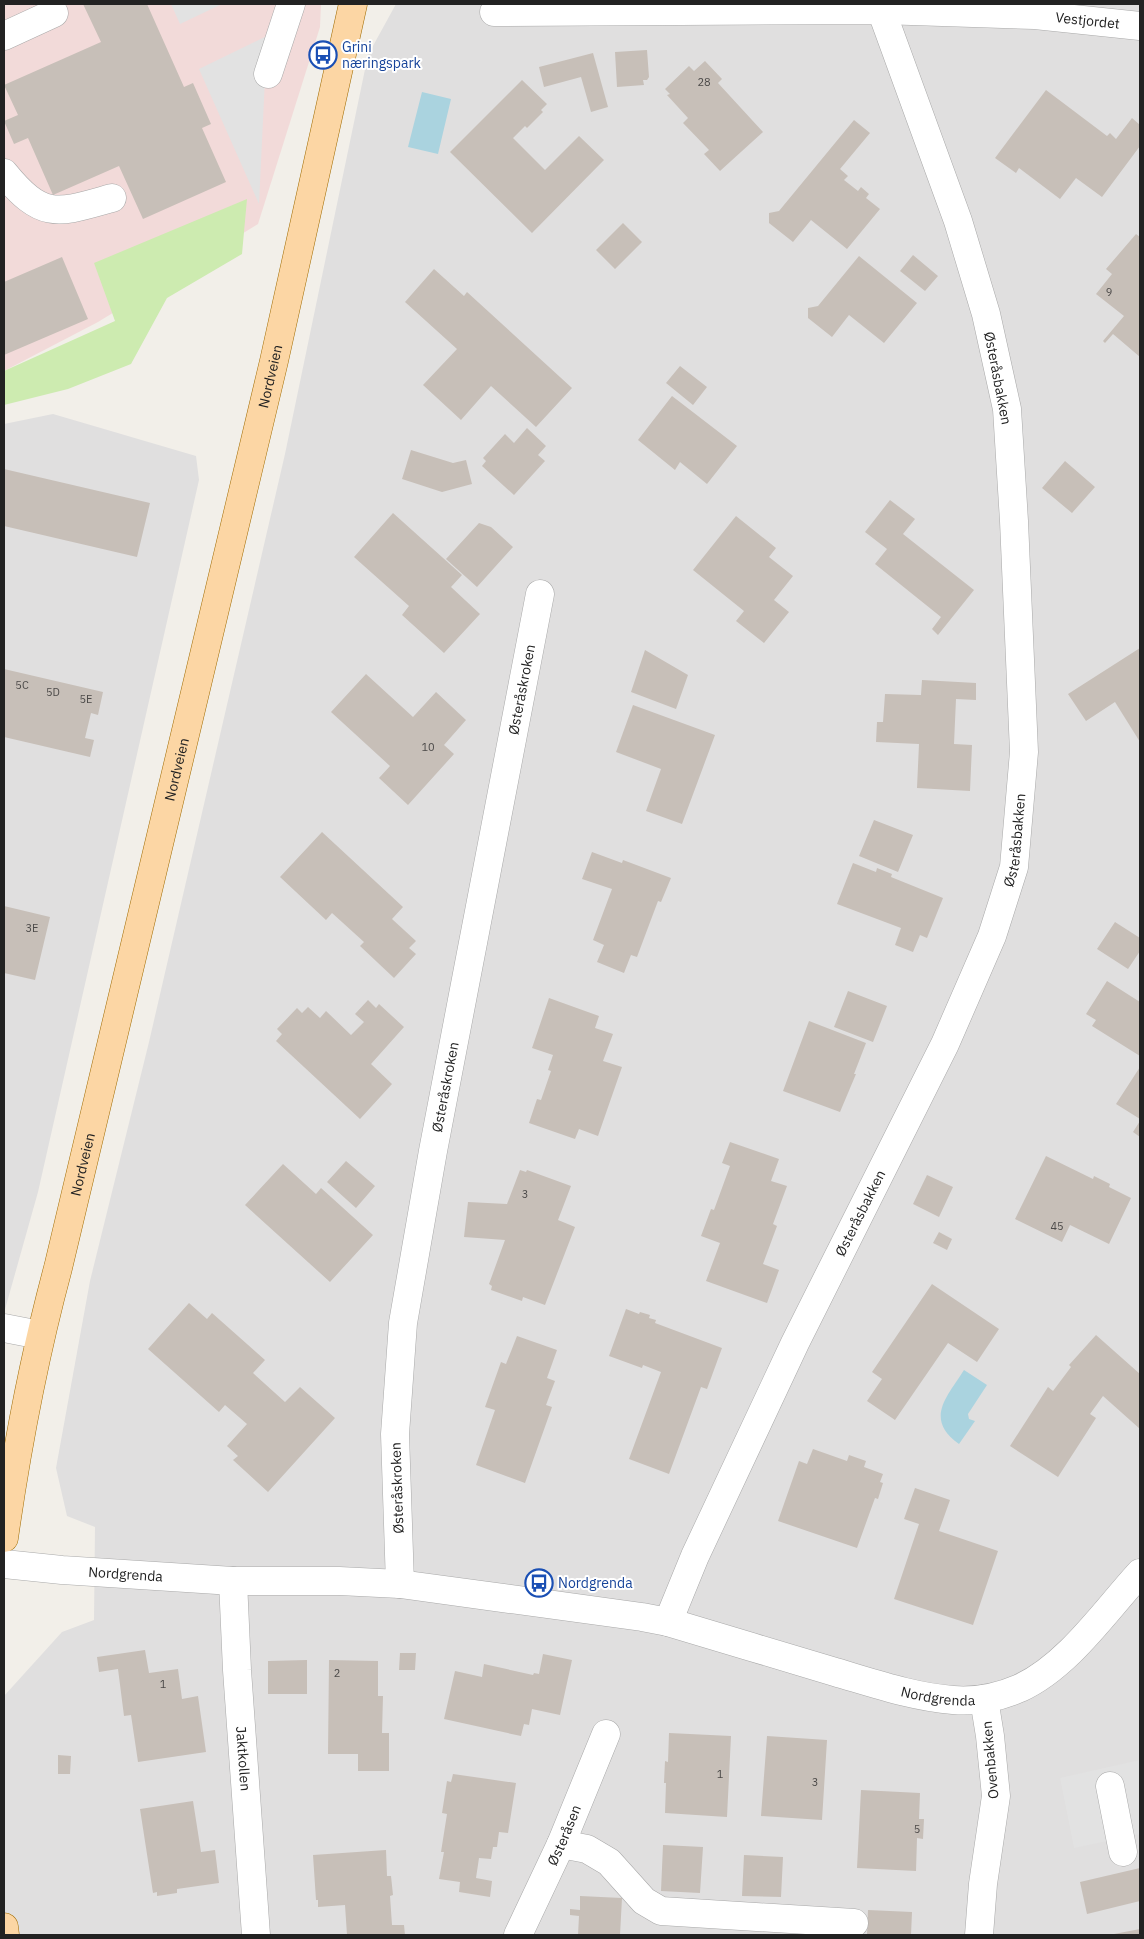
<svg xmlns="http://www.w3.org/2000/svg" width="1144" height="1939" viewBox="0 0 1144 1939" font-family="'IBM Plex Sans',sans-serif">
	<rect width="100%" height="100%" fill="#f2efe9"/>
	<path fill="#e0dfdf" d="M396,4H1140V1935H4V1696L62,1632L94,1620L95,1527L67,1516L56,1468L90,1281L149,1042L285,454L368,55Z
		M53,414L196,456L199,480L38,1192L4,1313V424Z"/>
	<path fill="#f2dad9" d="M4,4H321L320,27L258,224L98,322L4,371Z"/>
	<path fill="#cdebb0" d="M247,199L242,254L167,298L131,364L68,389L4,405V371L115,321L94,263Z"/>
	<path fill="#e2e2e2" d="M171,4H222L180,24Z
		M267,36L259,204L199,69Z
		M1140,1760V1834L1074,1848L1060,1778Z"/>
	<path fill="#aad3df" d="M422,92L451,99L438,154L408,147Z
		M964,1370L987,1385L968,1414L969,1419L975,1421L959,1444C924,1419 947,1397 964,1370Z"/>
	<path fill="#c7bfb8" d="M83,4H147L184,87L193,83L211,124L202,128L226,182L143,219L119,166L53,195L28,138L14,144L4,121L18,115L4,85L101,42Z
		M647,50L649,77L647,80H643L644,85L617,87L615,52Z
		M593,53L608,107L591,112L581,77L544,87L539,67Z
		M705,61L722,79L718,83L763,132L720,171L704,154L709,150L683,123L688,118L667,95L670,94L665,89L689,66L694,71Z
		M522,80L547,104L541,110L543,112L527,128L525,126L513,138L545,170L579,136L604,160L532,233L450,152Z
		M1046,90L1107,136L1110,133L1116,139L1132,118L1140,125V146L1102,197L1076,178L1060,199L1019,168L1016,173L995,158Z
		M854,120L870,133L840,169L848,176L844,180L858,191L861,187L869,194L866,198L880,209L847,249L811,220L793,242L769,223V213L779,211Z
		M623,223L642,242L615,269L596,250Z
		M1136,234L1140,237V357L1113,334L1105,343L1103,341L1124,316L1096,294L1112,274L1106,269Z
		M913,255L938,276L925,291L900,271Z
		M859,256L917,303L884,343L849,315L832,337L808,318V308L818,306Z
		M62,257L88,319L4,355V282Z
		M434,269L464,296L467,292L572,388L536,427L491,386L461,420L423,385L457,349L405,302Z
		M680,366L707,387L693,405L666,383Z
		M672,396L737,446L707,484L680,462L675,470L638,440Z
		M527,428L546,446L538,455L545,461L514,495L482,466L486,461L483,458L505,434L514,443Z
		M411,450L453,463L466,460L472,484L442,492L402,479Z
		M1065,461L1095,487L1072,513L1042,488Z
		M4,469L150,503L137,557L4,526Z
		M890,500L915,519L903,534L974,590L938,635L932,629L941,617L875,564L887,549L865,532Z
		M393,513L462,575L451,587L480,614L444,653L402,615L409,606L354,557Z
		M736,516L776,548L769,557L793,576L774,600L789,612L764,643L736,621L744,611L693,570Z
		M479,523L491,527L513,547L477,587L446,559Z
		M1140,648V742L1115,702L1086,721L1068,694Z
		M645,650L688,675L676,709L631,692Z
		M4,669L103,692L98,715L91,713L85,738L94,740L90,757L4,737Z
		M366,674L413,717L436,692L466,720L444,745L454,754L408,805L379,778L390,766L331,712Z
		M922,680L976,683V700L956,699L954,744L972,745L970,791L917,788L919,744L876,742L877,722H883L885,694L921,695Z
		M633,705L715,735L682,824L646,811L661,769L616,752Z
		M874,820L913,835L898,872L859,856Z
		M322,832L403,907L392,919L416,941L409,948L416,954L394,978L360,946L364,942L332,913L326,920L280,877Z
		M592,852L622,863L623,860L671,878L661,902L658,901L637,957L631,955L624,973L597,962L604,945L593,940L612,889L582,879Z
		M853,863L876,872L877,868L892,874L891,877L943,898L927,938L920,935L913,952L895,945L901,928L837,904Z
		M4,906L50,917L35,980L4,973Z
		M1115,922L1140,938V951L1128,969L1097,949Z
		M1107,981L1140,1002V1056L1092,1026L1096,1020L1086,1014Z
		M848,991L887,1006L873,1042L834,1027Z
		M549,998L599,1016L595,1028L613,1034L603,1061L622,1067L598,1136L579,1129L575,1139L529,1123L537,1099L541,1100L551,1071L548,1070L553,1055L532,1048Z
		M368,1000L376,1008L379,1004L404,1027L371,1064L392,1084L360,1119L276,1041L282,1034L277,1029L297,1008L302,1013L308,1007L320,1018L326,1011L351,1035L364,1022L355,1014Z
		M809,1021L866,1043L854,1074H856L840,1112L783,1091Z
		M1140,1067V1119L1116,1104Z
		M1140,1121V1137L1133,1132Z
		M730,1142L779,1159L771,1181L787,1186L773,1224L777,1226L763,1264L779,1270L767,1303L706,1281L720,1243L701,1236L711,1209L714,1210L730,1166L722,1163Z
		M1046,1156L1093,1179L1094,1176L1110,1184L1109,1187L1131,1198L1109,1244L1070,1225L1062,1242L1015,1219Z
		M346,1161L375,1186L356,1208L327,1182Z
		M283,1164L316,1194L321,1188L373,1235L330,1282L245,1205Z
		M520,1170L526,1172L527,1170L571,1186L558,1220L575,1227L545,1305L523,1297L522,1301L491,1290L492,1286L489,1284L505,1240L464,1237L468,1202L507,1204Z
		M927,1175L953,1187L939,1217L913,1204Z
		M939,1232L952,1239L947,1250L933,1243Z
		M932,1284L999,1329L977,1362L948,1343L895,1420L867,1401L882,1379L872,1372Z
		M189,1303L207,1319L212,1313L265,1360L253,1373L285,1402L300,1387L335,1418L268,1492L233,1460L238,1456L227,1446L247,1424L225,1405L219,1412L148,1349Z
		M626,1309L639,1314L640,1312L650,1315L649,1318L656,1320L655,1323L722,1348L707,1389L701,1387L669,1474L629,1459L661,1372L643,1365L642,1368L609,1356Z
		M1096,1335L1140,1374V1429L1103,1396L1090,1414L1096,1418L1058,1477L1010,1446L1048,1387L1053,1391L1071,1367L1069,1365Z
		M517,1336L557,1350L547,1378L555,1381L546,1405L552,1407L525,1483L476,1465L495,1410L485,1407L501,1362L506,1364Z
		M813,1449L847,1461L849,1455L866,1461L864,1467L883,1474L880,1482L883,1483L878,1499L875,1498L857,1548L778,1521L799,1461L807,1464Z
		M915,1488L950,1500L939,1531L998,1551L973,1625L894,1599L919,1524L904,1519Z
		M145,1650L149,1673L178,1669L182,1699L198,1696L206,1752L138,1762L131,1715L124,1716L118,1669L99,1672L97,1657Z
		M400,1653H416L415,1670H399Z
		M543,1654L572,1660L560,1715L532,1709L529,1725L524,1724L521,1736L444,1719L455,1671L482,1677L484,1664L533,1675L534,1673L539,1674Z
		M307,1660V1694H268V1661Z
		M329,1660L378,1661V1696H383L382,1733H389V1771H358V1754H328Z
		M669,1733L731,1736L727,1817L665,1813L666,1783H664L665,1761L668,1762Z
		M767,1736L827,1740L822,1820L761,1816Z
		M58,1755L71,1756L70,1774H58Z
		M453,1774L516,1783L508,1833L499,1832L497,1847H493L491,1859L479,1858L476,1878L492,1881L490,1897L459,1892L460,1882L439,1879L444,1852H441L447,1814L442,1813L447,1781L451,1782Z
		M861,1790L920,1793L919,1819H924L923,1839L917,1838L916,1871L857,1868Z
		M193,1801L201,1852L215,1850L219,1883L177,1889V1893L157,1896V1892L153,1893L140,1809Z
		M663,1845L703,1847L700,1893L661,1891Z
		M386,1850L387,1876H391L393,1895L390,1896L392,1925H404L405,1935H347L345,1905L318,1907V1900H316L313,1855Z
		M744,1855L783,1857L781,1897L742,1896Z
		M1140,1868V1901L1087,1914L1080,1882Z
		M580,1896L622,1898L620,1935H578L579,1916L570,1915V1909L580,1910Z
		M868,1910L912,1912L911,1935H867Z
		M1140,1929V1935H1114V1934Z"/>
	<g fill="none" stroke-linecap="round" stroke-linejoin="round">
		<g stroke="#a9a9a9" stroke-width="29">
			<g id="minor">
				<path id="s1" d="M494,12L881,10L1035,15L1140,26"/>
				<path d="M4,36L54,13"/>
				<path d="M268,74L291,4"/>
				<path d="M4,173C43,221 58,213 112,198"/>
				<path d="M4,1328L40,1335"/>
				<path id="s2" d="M4,1564L62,1570L233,1581H339L400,1584L642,1617L668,1622C724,1639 779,1655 835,1672C873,1683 913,1697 953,1700C976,1702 999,1697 1020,1688C1068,1666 1105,1611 1140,1573"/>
				<path id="s3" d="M233,1581L237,1670L256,1935"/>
				<path id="s4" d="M400,1584L395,1434L403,1323L433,1151L540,594"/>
				<path id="s5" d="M668,1622L695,1556L795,1343L945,1044L992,936L1014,867L1024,752L1014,521L1007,409L986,314L958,221L879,4"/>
				<path d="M1110,1786L1123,1852"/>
				<path d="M561,1844L587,1849L609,1862L644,1901L661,1911L854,1923"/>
				<path id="s6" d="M518,1935L561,1844L606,1734"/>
				<path d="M979,1935L983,1884L996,1796L990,1736L984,1699"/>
			</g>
		</g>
		<g stroke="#a06b00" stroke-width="29">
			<g id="major">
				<path id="s7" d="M4,1538C17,1447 34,1357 58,1268L274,361L353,4"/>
				<path d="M4,1927L5,1935"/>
			</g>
		</g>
		<use href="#minor" stroke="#fff" stroke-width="28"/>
		<use href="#major" stroke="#fcd6a4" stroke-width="28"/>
	</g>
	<defs>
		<g id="bus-ring" transform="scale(1.4375)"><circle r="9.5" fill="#fff" stroke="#1a4fb4" stroke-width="1.5"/><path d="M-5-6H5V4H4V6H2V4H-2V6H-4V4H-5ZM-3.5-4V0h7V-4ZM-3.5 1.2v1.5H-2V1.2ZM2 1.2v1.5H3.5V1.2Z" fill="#1a4fb4"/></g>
	</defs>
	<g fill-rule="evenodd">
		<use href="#bus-ring" x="323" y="55"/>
		<use href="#bus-ring" x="539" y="1583"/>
	</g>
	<g text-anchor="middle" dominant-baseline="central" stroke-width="4" stroke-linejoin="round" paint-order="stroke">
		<g font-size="11" fill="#4b4948">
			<text x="704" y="82">28</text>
			<text x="1109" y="292">9</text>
			<text x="22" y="685">5C</text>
			<text x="53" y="692">5D</text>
			<text x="86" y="699">5E</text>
			<text x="428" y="747">10</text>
			<text x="32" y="928">3E</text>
			<text x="525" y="1194">3</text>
			<text x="1057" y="1226">45</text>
			<text x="337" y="1673">2</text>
			<text x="163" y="1684">1</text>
			<text x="720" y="1774">1</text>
			<text x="815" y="1782">3</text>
			<text x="917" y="1829">5</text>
		</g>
		<g font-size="14" fill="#222" stroke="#fff">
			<text stroke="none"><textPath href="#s1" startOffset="594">Vestjordet</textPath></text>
			<text stroke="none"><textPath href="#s7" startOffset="1192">Nordveien</textPath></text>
			<text transform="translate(998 378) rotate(79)">Østeråsbakken</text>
			<text stroke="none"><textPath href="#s4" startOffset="906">Østeråskroken</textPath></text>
			<text stroke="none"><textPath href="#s7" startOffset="788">Nordveien</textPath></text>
			<text stroke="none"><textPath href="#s5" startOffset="858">Østeråsbakken</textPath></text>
			<text stroke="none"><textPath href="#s4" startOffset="501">Østeråskroken</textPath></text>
			<text stroke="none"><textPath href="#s7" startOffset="382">Nordveien</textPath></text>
			<text stroke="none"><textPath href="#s5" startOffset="452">Østeråsbakken</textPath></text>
			<text transform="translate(397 1488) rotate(-92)">Østeråskroken</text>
			<text stroke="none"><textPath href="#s2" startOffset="122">Nordgrenda</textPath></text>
			<text stroke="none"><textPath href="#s2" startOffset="948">Nordgrenda</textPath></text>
			<text stroke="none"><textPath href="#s3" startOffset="178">Jaktkollen</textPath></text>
			<text transform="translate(990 1760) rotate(-95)">Ovenbakken</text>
			<text stroke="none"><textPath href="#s6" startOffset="110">Østeråsen</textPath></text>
		</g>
		<g font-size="14" fill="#164399" stroke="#fff" text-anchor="start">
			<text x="342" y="47">Grini<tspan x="342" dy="16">næringspark</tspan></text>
			<text x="558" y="1583">Nordgrenda</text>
		</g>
	</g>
	<rect width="1144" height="1939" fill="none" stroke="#222222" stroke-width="10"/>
</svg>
